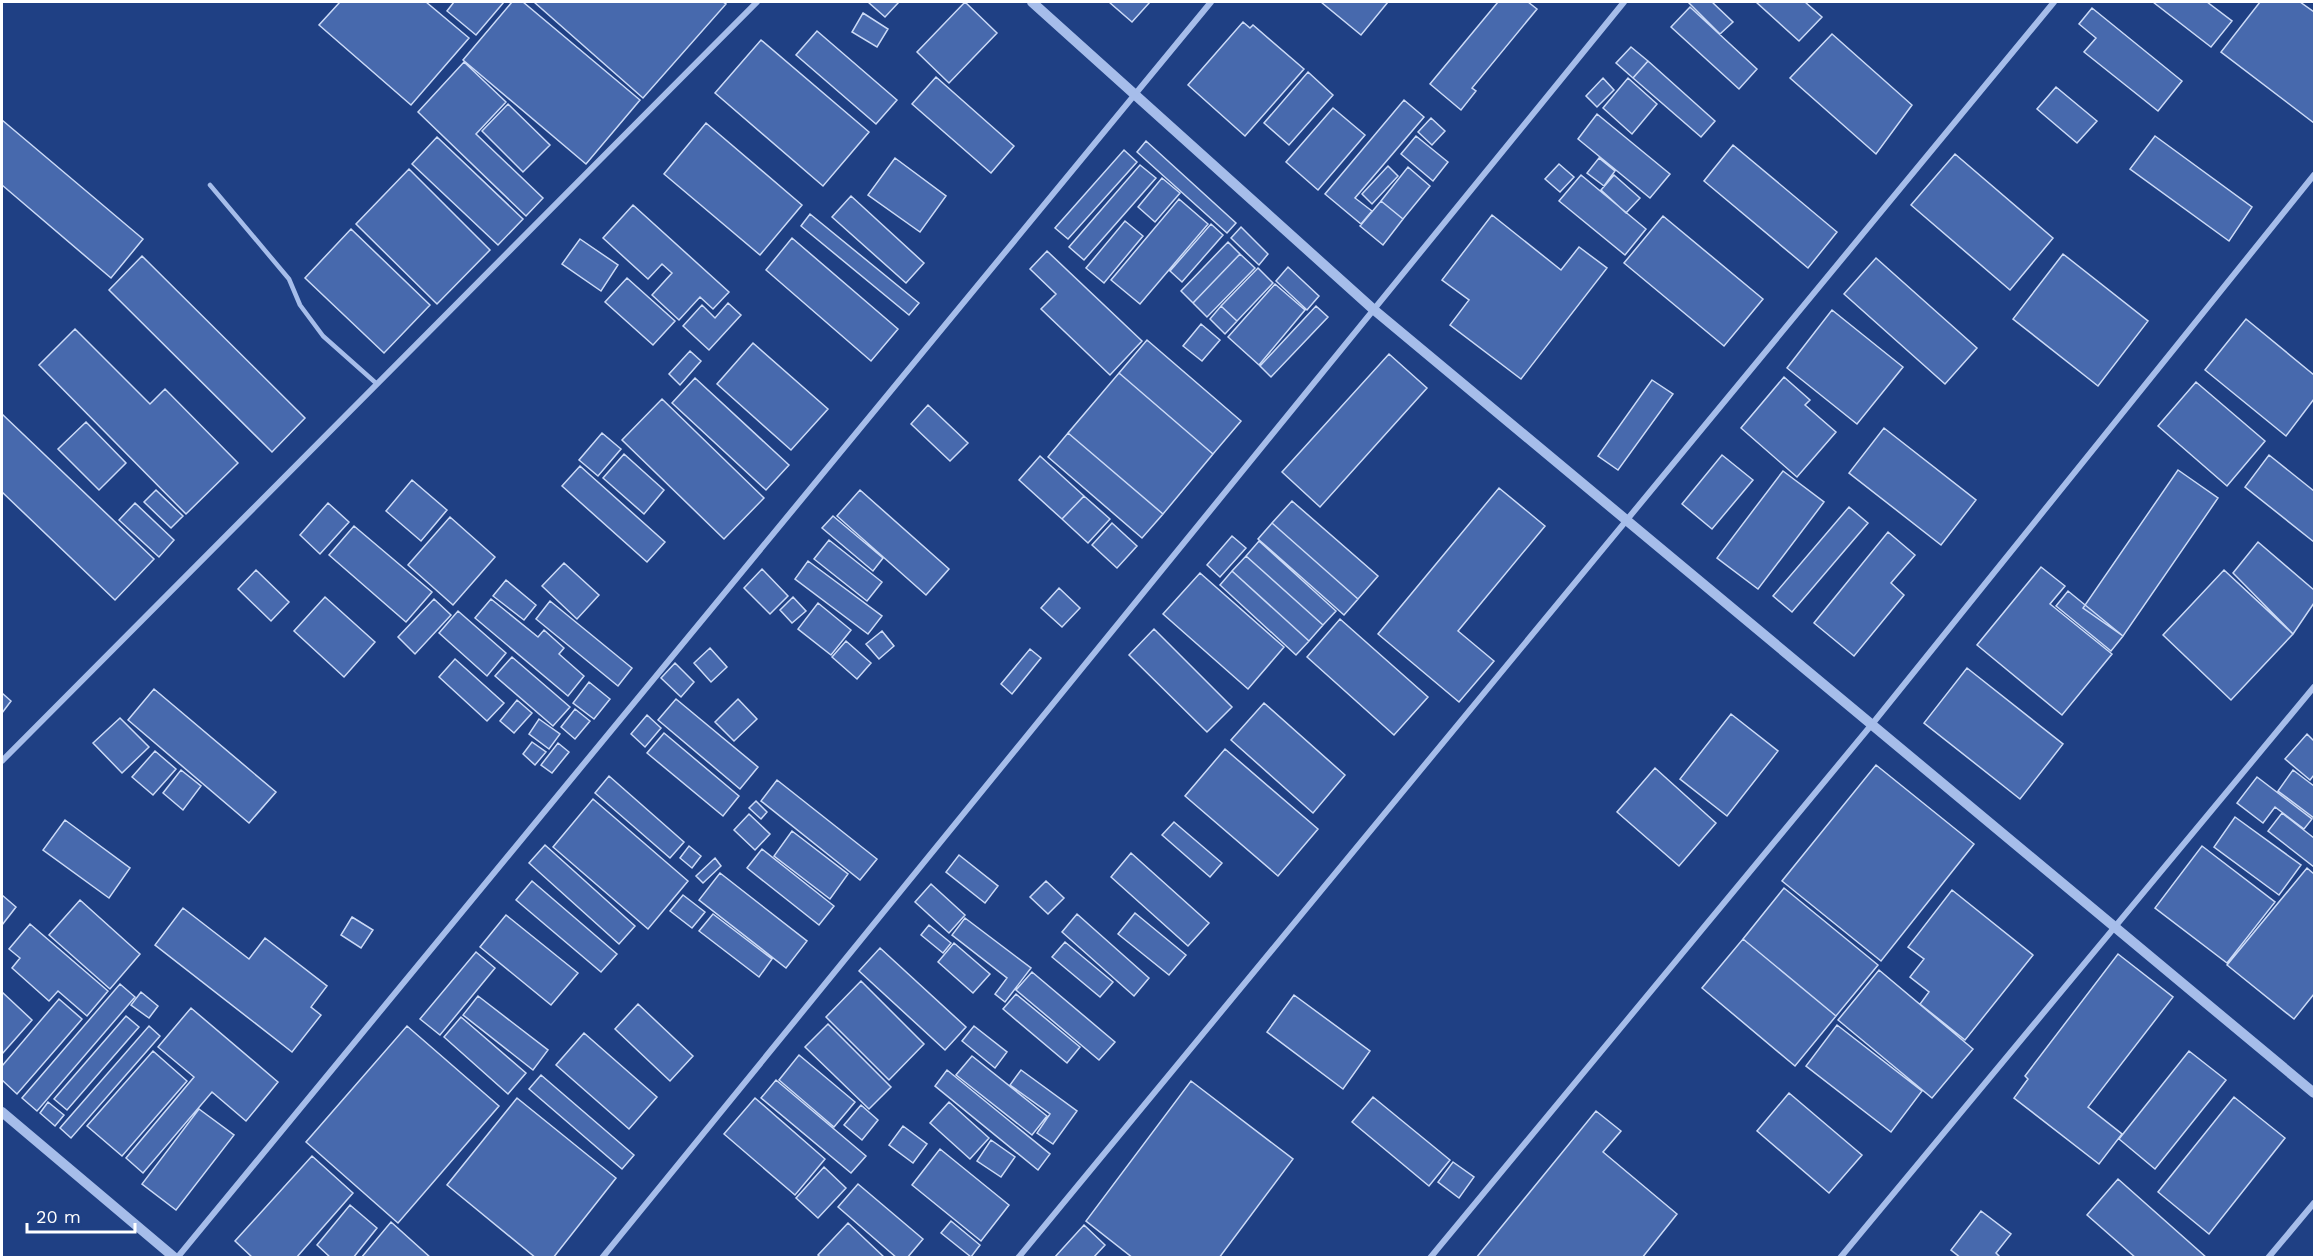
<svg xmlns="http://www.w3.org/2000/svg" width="2316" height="1259" viewBox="0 0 2316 1259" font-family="'Work Sans',sans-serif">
	<rect width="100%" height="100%" fill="#1f4084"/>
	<path fill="#4769ad" stroke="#cbdaf7" stroke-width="1.5" d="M340,2H426L469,38L411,105L319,25Z
		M454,2H504L476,35L447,11Z
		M512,2H523L640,100L586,164L463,60Z
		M534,2H723L726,4L643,98Z
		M868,2H899L885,17Z
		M965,2L997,33L949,83L917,52Z
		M1109,2H1150L1132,22Z
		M1321,2H1388L1361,35Z
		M1498,2H1528L1537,9L1472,88L1476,91L1461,110L1430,84Z
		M1688,2H1712L1733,22L1720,34Z
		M1756,2H1805L1822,17L1799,41Z
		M2153,2H2207L2232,21L2211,47Z
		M2260,2H2300L2314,12V123L2221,52Z
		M1690,7L1757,69L1739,89L1671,27Z
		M2092,8L2182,81L2158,111L2084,52L2096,38L2079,24Z
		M863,13L888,29L877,47L852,32Z
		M1243,22L1250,28L1253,25L1304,69L1245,136L1188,85Z
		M817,31L897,100L876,124L796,55Z
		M1832,34L1912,105L1876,154L1790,78Z
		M761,40L869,132L823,186L715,93Z
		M1631,47L1648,61L1633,78L1616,63Z
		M1648,61L1715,121L1701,137L1633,78Z
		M464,62L506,102L476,134L543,198L526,216L418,112Z
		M1308,72L1333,95L1289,145L1264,123Z
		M936,77L1014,146L991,173L912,104Z
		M1603,78L1614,90L1597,107L1586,96Z
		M1628,78L1657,104L1632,134L1603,108Z
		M2056,87L2097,121L2077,143L2037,109Z
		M1404,100L1424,117L1355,198L1372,211L1361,224L1325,194Z
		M508,104L550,145L523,172L482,131Z
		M1333,108L1365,135L1318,190L1286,162Z
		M1597,114L1670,174L1650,198L1578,139Z
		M1431,118L1445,131L1432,145L1418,132Z
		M2,120L143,239L111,278L2,185Z
		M706,123L802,205L760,255L664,174Z
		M1416,136L1448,162L1433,181L1401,154Z
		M2155,136L2252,207L2229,241L2130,169Z
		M437,137L523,219L498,245L412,164Z
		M1146,141L1236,223L1227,233L1137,152Z
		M1733,145L1837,232L1808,268L1704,181Z
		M1124,150L1137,162L1068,239L1055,228Z
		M1955,154L2053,238L2010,290L1911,205Z
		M895,158L946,196L920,232L868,195Z
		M1599,158L1615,171L1604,186L1587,173Z
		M1559,164L1574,177L1560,192L1545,179Z
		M1140,165L1156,178L1084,260L1069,247Z
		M1388,166L1398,176L1372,204L1362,194Z
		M1408,167L1430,186L1403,219L1381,201Z
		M409,169L490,250L437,304L356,224Z
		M1581,175L1646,229L1625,255L1559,201Z
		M1614,175L1640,198L1626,213L1601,190Z
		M1162,178L1180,193L1155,222L1138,207Z
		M851,196L924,263L906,283L832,217Z
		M1179,199L1208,224L1140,304L1111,280Z
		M1381,201L1403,219L1383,245L1360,226Z
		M633,205L729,292L713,309L700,297L679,320L652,295L672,273L662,264L648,279L603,238Z
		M810,214L919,303L909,315L801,226Z
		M1492,215L1561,270L1579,247L1607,268L1521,379L1450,325L1469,300L1442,280Z
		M1663,216L1763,299L1724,346L1624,263Z
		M1125,221L1143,236L1104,283L1086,268Z
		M1211,224L1223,235L1182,282L1170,271Z
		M1241,227L1268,254L1259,265L1231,238Z
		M351,229L430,305L384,353L305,278Z
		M792,238L898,329L871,361L766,270Z
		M580,239L618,265L601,291L562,264Z
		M1228,242L1240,254L1193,303L1181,291Z
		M1047,251L1142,341L1110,375L1041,309L1056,294L1030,269Z
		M1240,254L1255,268L1207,317L1193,303Z
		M2063,254L2148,321L2098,386L2013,319Z
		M142,256L305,418L272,452L109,290Z
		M1876,258L1977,348L1945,384L1844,294Z
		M1288,267L1319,296L1307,310L1276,281Z
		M1258,268L1273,283L1237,321L1221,306Z
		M627,278L675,321L653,345L605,302Z
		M1275,284L1305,310L1259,365L1228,337Z
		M728,303L741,315L709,350L683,326L702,305L715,318Z
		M1221,306L1237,321L1225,334L1210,319Z
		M1316,306L1328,317L1271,377L1260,366Z
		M1832,310L1903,367L1857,424L1787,368Z
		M2246,319L2314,375V399L2286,436L2205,370Z
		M1201,324L1220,340L1202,361L1183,346Z
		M75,329L150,404L165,389L238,463L186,514L39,365Z
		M1147,340L1241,421L1213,454L1119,373Z
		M753,343L828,409L791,450L717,384Z
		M690,351L701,361L680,385L669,374Z
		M1389,354L1427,388L1320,507L1282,472Z
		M1119,373L1213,454L1163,514L1068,433Z
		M1784,377L1810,400L1805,405L1836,432L1797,477L1741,428Z
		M695,378L789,465L766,490L672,403Z
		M1652,380L1673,394L1618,470L1598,456Z
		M2196,382L2265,441L2227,486L2158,426Z
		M662,399L764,498L724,539L622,440Z
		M928,405L968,443L950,461L911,424Z
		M2,414L154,559L115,600L2,492Z
		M86,422L126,463L99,490L58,449Z
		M1884,428L1976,500L1941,545L1849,473Z
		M602,433L621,449L598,476L579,460Z
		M1068,433L1163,514L1142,538L1048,457Z
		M624,454L664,490L644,514L603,478Z
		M1722,455L1753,480L1712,529L1682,504Z
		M2269,455L2314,491V542L2245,487Z
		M1040,456L1084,496L1062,519L1019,480Z
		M580,466L665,542L647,562L562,486Z
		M2178,470L2218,498L2123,636L2083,608Z
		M1783,471L1824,502L1758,589L1717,558Z
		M412,480L447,510L421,541L386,511Z
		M1499,488L1545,526L1458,631L1494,661L1459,702L1378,634Z
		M156,490L183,516L171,528L144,502Z
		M860,490L949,569L926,595L837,516Z
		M1084,496L1110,519L1088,543L1062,519Z
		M1292,501L1378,576L1358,599L1272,523Z
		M135,503L174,540L159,557L119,520Z
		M328,503L349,522L320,554L300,535Z
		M1849,507L1868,523L1792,612L1773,596Z
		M833,516L883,558L873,571L822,528Z
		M450,517L495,557L453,605L408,565Z
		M1112,523L1137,546L1117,568L1092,545Z
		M1272,523L1358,599L1344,615L1258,539Z
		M354,526L432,592L406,622L329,555Z
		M1888,532L1915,555L1891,583L1904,595L1854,656L1814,623Z
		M1232,536L1246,548L1220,577L1207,565Z
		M829,540L882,582L867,601L814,559Z
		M1259,541L1336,611L1323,625L1246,556Z
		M2258,542L2314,590V603L2293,634L2233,573Z
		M1246,556L1323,625L1309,641L1232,571Z
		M808,561L882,616L868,634L795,579Z
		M564,563L599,595L577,619L542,586Z
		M2041,567L2065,586L2050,604L2112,654L2062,715L1977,645Z
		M762,569L788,596L770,614L744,588Z
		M256,570L289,602L271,621L238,589Z
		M2224,570L2293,634L2231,700L2163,635Z
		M1232,571L1309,641L1296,655L1220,585Z
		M1200,573L1284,647L1248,689L1163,614Z
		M506,580L536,605L524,620L493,596Z
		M1059,588L1080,608L1062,627L1041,608Z
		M2068,591L2123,636L2111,651L2056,606Z
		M325,597L375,642L344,677L294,631Z
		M793,597L806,611L792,623L780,610Z
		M434,599L451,615L415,654L398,637Z
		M491,599L538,637L544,630L564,648L559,654L584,676L568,696L475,618Z
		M550,601L632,668L618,686L536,619Z
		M818,603L851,630L831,655L798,629Z
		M458,611L506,653L487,676L439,633Z
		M1340,619L1428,697L1394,735L1307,657Z
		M1154,629L1232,707L1207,732L1129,655Z
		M882,631L894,646L879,659L866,644Z
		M846,641L871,663L857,679L832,657Z
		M710,648L727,667L711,682L694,663Z
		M1030,649L1041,658L1012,694L1001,684Z
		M512,657L570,707L553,726L495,676Z
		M455,659L504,703L487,721L439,677Z
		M675,663L694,682L681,697L661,678Z
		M1967,668L2063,744L2020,799L1924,723Z
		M589,682L610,699L594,719L573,703Z
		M154,689L276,792L249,823L128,720Z
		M2,693L11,701L2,713Z
		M676,699L758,767L740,789L658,720Z
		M738,699L757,719L734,741L715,722Z
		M517,700L532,713L514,733L500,721Z
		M1264,703L1345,775L1313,813L1231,740Z
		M575,709L590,721L575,739L561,727Z
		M1731,714L1778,751L1727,816L1680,779Z
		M647,715L661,728L645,747L631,734Z
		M120,718L149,747L122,773L93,743Z
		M539,719L560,734L549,749L529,734Z
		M664,733L739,796L723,816L647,753Z
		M2307,734L2314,741V775L2310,780L2285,759Z
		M532,742L546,752L535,765L523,754Z
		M558,743L569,752L552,773L541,765Z
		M1225,749L1318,829L1278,876L1185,796Z
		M155,751L176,769L153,795L132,777Z
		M1876,765L1974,844L1881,961L1782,881Z
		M1655,768L1716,823L1679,866L1617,812Z
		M181,770L201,786L183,810L163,793Z
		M2293,770L2314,786V818L2278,791Z
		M609,776L684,842L670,858L595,793Z
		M2257,777L2312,819L2304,829L2275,807L2263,823L2237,803Z
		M777,780L877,859L860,880L761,801Z
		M593,799L688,881L648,929L553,847Z
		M756,801L767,812L761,819L749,808Z
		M2282,813L2314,838V867L2268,831Z
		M749,814L770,834L755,850L734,830Z
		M2235,817L2301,865L2279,895L2214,847Z
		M65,820L130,868L109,898L43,850Z
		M1174,822L1222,863L1210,877L1162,835Z
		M792,831L848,874L830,899L774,856Z
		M545,845L635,926L619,944L529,863Z
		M689,846L701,856L692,868L680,858Z
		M2202,846L2275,902L2227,963L2155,908Z
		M762,849L834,906L819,925L747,868Z
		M1131,853L1209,923L1188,946L1111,877Z
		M959,855L998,886L985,903L946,872Z
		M715,858L721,866L703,883L696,876Z
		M2307,868L2314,874V994L2294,1019L2227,965Z
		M720,873L807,941L786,968L699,900Z
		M532,881L617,954L601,972L516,900Z
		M1046,881L1064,898L1048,914L1030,897Z
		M931,884L965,915L949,933L915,902Z
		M1784,888L1878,965L1836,1016L1743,939Z
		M1952,890L2033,955L1965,1040L1920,1004L1929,992L1910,977L1924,959L1908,947Z
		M2,895L16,907L2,925Z
		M683,895L705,912L692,928L670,911Z
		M80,900L140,954L110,989L49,935Z
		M183,908L249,959L265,938L327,986L311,1007L321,1015L292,1052L155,945Z
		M1135,913L1186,955L1169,975L1118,934Z
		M713,914L772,959L759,977L699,931Z
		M1077,914L1149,978L1134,996L1062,932Z
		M506,915L578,973L551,1005L480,947Z
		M352,917L373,930L361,948L341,935Z
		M965,918L1031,968L1005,1002L995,994L1007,978L952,935Z
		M30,924L108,991L87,1016L58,991L49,1001L12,968L20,958L9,949Z
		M929,925L951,943L943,953L921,935Z
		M1743,939L1836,1016L1795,1066L1702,988Z
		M1065,942L1113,982L1100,997L1052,957Z
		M954,943L990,974L973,993L938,962Z
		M880,948L966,1027L945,1050L859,971Z
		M476,952L495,968L440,1035L420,1019Z
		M2118,954L2173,997L2088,1107L2122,1134L2099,1164L2014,1098L2028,1079L2025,1076Z
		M1879,970L1973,1049L1932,1098L1838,1020Z
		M1032,972L1115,1042L1099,1060L1016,990Z
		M861,981L924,1044L889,1080L826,1017Z
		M120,984L135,997L37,1111L22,1098Z
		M2,992L32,1020L2,1054Z
		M141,992L158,1006L149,1018L131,1005Z
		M1016,994L1080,1047L1067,1063L1003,1009Z
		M1294,995L1370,1051L1343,1089L1267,1032Z
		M478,996L548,1050L533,1070L463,1015Z
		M59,999L82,1019L17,1094L2,1080V1066Z
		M638,1004L693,1056L670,1081L615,1029Z
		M191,1008L278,1082L246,1121L212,1092L143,1173L126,1158L194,1077L158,1047Z
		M126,1016L139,1027L67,1110L54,1099Z
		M461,1017L526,1073L508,1094L444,1037Z
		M828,1024L891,1087L869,1109L805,1047Z
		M1837,1025L1922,1091L1891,1132L1806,1066Z
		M149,1026L160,1036L71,1138L60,1128Z
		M407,1026L499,1106L398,1223L306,1142Z
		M974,1026L1007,1052L995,1068L962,1041Z
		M584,1033L657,1097L629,1129L556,1065Z
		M153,1051L187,1081L122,1156L87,1126Z
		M2189,1051L2226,1080L2155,1169L2119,1139Z
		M799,1055L855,1102L834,1127L779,1080Z
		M972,1056L1047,1116L1032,1135L956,1075Z
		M947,1070L1050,1154L1038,1170L935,1086Z
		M1021,1070L1077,1111L1053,1144L1037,1133L1050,1114L1010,1085Z
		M541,1075L634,1155L622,1169L529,1089Z
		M776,1080L866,1156L851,1173L761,1098Z
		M1191,1081L1293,1159L1219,1258H1133L1086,1221Z
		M1789,1093L1862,1155L1829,1193L1757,1131Z
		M1373,1097L1450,1160L1429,1186L1352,1122Z
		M2234,1097L2285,1138L2209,1234L2158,1192Z
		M517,1098L616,1178L553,1258H536L447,1185Z
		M755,1098L825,1159L795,1195L724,1134Z
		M48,1102L64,1115L55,1126L40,1113Z
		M949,1102L989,1138L970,1159L930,1123Z
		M861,1105L878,1120L862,1140L844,1125Z
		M199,1109L234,1135L176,1210L142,1184Z
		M1596,1111L1621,1131L1603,1152L1677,1214L1642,1258H1476Z
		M903,1126L927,1144L913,1163L889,1145Z
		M991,1140L1015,1157L1001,1177L977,1161Z
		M940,1149L1009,1205L981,1241L912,1185Z
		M312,1156L353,1193L296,1258H253L235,1241Z
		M1453,1162L1474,1177L1459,1198L1438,1182Z
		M824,1167L846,1188L818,1218L796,1198Z
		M2118,1179L2207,1258H2136L2087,1215Z
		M858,1184L923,1239L907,1258H897L838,1207Z
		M350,1205L377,1228L353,1258H331L317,1245Z
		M1981,1211L2011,1234L1996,1253L2001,1258H1961L1951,1250Z
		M951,1221L980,1245L971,1257L941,1233Z
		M391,1222L431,1258H361Z
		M848,1223L885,1258H821L818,1255Z
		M1084,1225L1105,1245L1093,1258H1054Z"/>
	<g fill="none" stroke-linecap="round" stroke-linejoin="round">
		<path stroke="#a6bdea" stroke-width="4.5" d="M210,185L289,279L300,305L323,336L377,384"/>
		<path stroke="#a6bdea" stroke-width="6" d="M2,761L757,2
			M177,1258L1211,2
			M602,1258L1624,2
			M1018,1258L2054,2
			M1430,1258L1873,723L2314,175
			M1840,1258L2314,687
			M2268,1258L2314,1203"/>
		<path stroke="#a6bdea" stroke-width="10" d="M1032,2L1373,309L2314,1093
			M2,1112L175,1258"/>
	</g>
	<rect width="2316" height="1259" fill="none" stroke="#ffffff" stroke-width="6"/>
	<path d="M27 1223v9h108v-9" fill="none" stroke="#ffffff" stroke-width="3"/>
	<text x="36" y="1223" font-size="18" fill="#ffffff" stroke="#1f4084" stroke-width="4.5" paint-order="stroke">20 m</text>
</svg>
